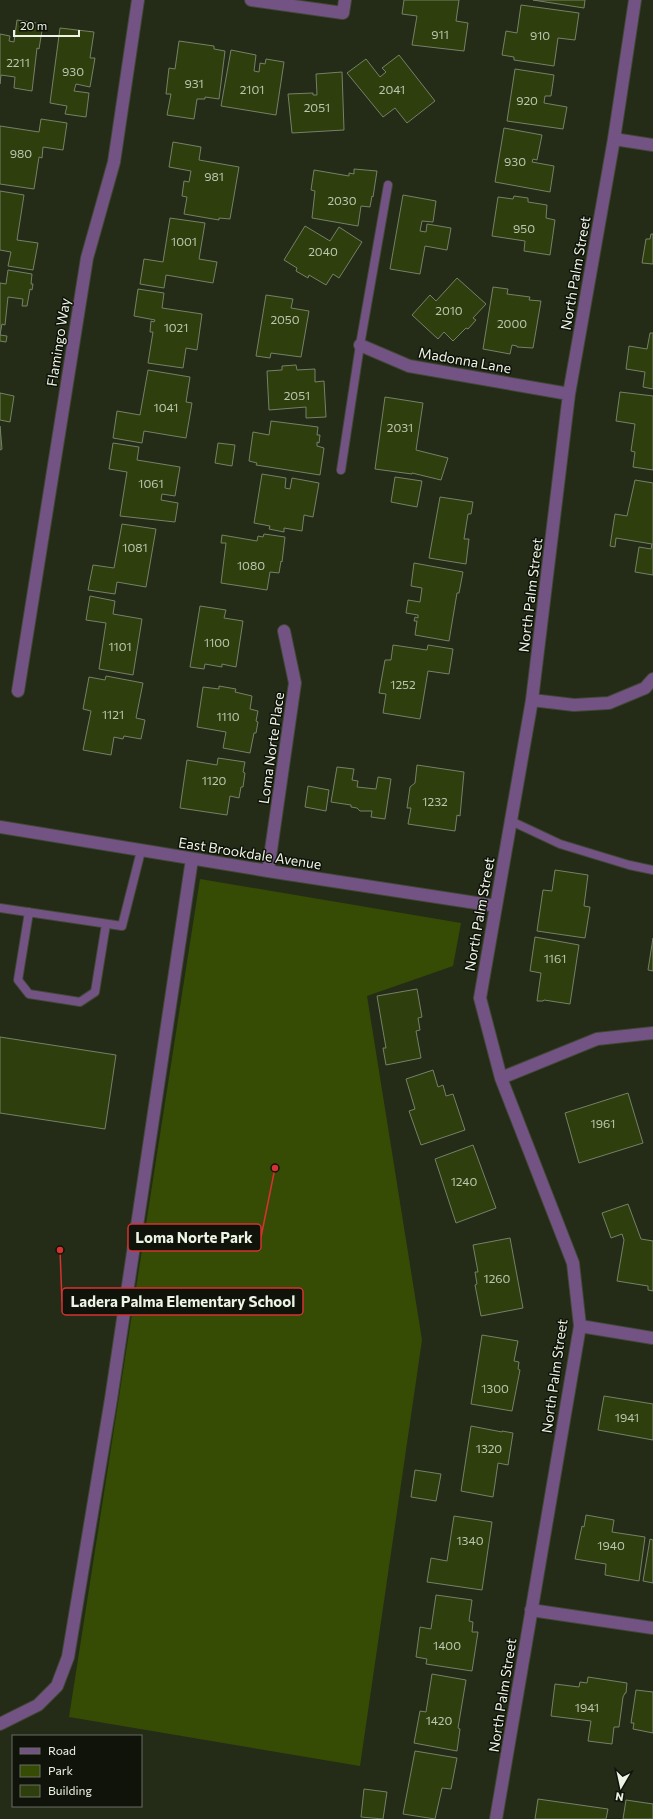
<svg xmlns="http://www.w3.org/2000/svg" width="653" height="1819" viewBox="0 0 653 1819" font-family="Commissioner,sans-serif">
	<rect width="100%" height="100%" fill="#242c18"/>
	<path fill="#364c04" d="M200,879L461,923L453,966L367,996L422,1340L360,1766L69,1717Z"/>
	<path fill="#2e3f0d" stroke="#758068" d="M404,0H459L456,21L468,23L464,51L412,45L417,16L402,14Z
		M533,0H585L584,8Z
		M521,5L579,13L575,40L558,38L554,66L514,60V57L502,55L506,31L517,33Z
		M17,20L43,24L39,49L37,48L32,91L14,88L15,77L1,75L0,84V34L10,36L9,41L14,42Z
		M60,28L94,32L90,58H95L90,87L76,84L74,91L89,93L86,117L65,114L67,106L50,103Z
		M179,41L214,46V49L225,51L219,99L205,97V99H197L194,119L167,115L171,94H166L169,68L175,69Z
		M231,50L256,55L254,71L259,72L260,63L265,64L266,59L284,62L276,115L221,106Z
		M399,55L435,101L407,123L395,108L383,117L347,73L366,59L380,77L386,72L382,68Z
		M515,69L554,75L551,96H545L544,103L567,107L563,129L507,121Z
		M342,72L344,130L292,133L288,94L313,93V95H317L316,74Z
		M41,119L67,123L63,150L43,147L42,158L39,157L34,189L0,184V126L39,132Z
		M504,128L542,135L537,160L533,159L532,162L554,166L550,192L495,182Z
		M173,142L201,147L199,160L239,167L230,219L219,218V220L184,214L187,197L182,196L184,181L189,182L191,171L169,167Z
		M354,169L377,171L373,197L372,196L370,207L361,206L358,226L312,218L315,191L311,190L314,170L349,176V173L354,174Z
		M0,191L24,195L17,240L38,243L33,270L8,266L11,252L0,250Z
		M403,195L436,201L433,222L422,221L420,231L426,232L427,224L451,228L447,250L425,246L420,274L390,269Z
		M514,196L528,198V202L547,205L546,218L555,220L550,255L524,251L525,241L492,236L498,197L513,199Z
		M170,218L205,223L199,259L217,262L213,283L166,275L164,288L140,284L144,259L163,262Z
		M305,226L330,241L339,227L362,242L339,278L333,274L326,285L309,275L308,278L296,271L297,268L284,260Z
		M651,234H653V264L642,263L646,239H650Z
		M8,270L32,274L31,284H33L32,290L30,289L27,306H22L23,299L8,297L5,325L2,324L0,335L7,336L6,342L0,341V283L6,284Z
		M457,278L486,304L473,318L476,320L468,329L466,328L453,341L444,332L438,339L412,315L430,295L436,301Z
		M493,287L508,289L507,294L530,297L529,300L541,301L533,348L517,347V346L512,345L510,354L483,349Z
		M138,289L164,293L162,308L202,314L197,350L186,348L183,368L148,363L153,332H150L151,321L154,322L155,320L134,316Z
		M266,295L293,299L291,308L309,311L301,357L271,353L270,358L256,356Z
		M650,333H653V389L643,387L645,372L626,369L629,346L647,349Z
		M296,365L297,370L315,369V382L324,381L326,417L306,418V407L269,410L267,371L282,370V366Z
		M148,370L190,377L186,402L192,403L186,438L144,431L142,443L113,438L117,411L140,415Z
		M620,392L653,396V470L633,467L635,452L631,451L635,424L616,421Z
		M0,393L14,396L10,422L0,420Z
		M385,397L423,403L416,450L448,458L441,480L412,473V474L375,469Z
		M271,421L318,427L317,435H320L319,443L317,442V446L324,448L320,475L256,465L257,463L249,461L253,432L269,435Z
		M0,426L2,449L0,450Z
		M113,443L139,447L137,460L180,467L175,496L162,494L161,500L178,503L175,522L120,516L127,472L109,469Z
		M218,443L235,445L232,466L215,463Z
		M262,474L286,478L285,488L290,489L292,478L319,483L313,517L304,515L302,531L284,528V532L269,529L270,526L254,523Z
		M395,477L422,481L417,507L391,502Z
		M635,480L653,483V575L635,572L639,547L651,549L652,544L616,538L615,547L610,546L615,514L627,516Z
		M440,497L473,502L471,514H468L464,539H469L466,564L429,558Z
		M122,524L156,529L146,587L117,582L115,594L88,590L93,565L114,568Z
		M264,534L285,537L282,562L281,561L279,573L270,572L267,590L221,583L226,543H221L222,535L257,541L258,536L263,537Z
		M414,563L463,572L459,593H457L449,641L415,635L417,621H414L415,617L418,618V615L406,613L408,600L420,602L422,588L411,586Z
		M90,596L115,601L113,614L142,619L133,675L99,669L106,623L86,620Z
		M200,606L226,610L224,618L243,621L236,667L222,664V667L205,664L204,669L190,667Z
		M393,645L427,650L428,645L453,649L449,674L428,671L420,719L383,713L386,694L379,693L385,660H391Z
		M106,676L143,683L136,718L145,720L141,739L124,736L123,739L114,737L111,755L83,750L91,711L83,709L89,677L105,680Z
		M219,686L236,689L235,692L252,696L250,709L258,711L256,721L258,722L256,733H254L250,753L223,748L226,732L197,727L203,687L219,689Z
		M218,758L245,762L243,772L245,773L243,787H241L239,798L230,796L227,815L180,808L187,760L217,765Z
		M417,765L464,772L460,816L457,815L455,831L408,824L411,808H407L410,787L415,783Z
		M337,767L354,769L352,780L358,781L357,787L376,789L378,777L391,779L385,819L371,817L372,811H360L357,808L351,807V805L331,802Z
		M308,786L329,790L326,811L305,807Z
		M555,870L588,875L584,906L590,907L585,938L537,931L543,890L552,891Z
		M535,937L579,945L570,1004L544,1000L543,1001H537L541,973L530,971Z
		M653,938V971L648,970Z
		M417,989L422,1017L418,1018L420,1030L416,1031L421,1058L386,1065L383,1048H386L377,996Z
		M0,1037L116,1055L105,1129L0,1113Z
		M433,1070L438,1087L443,1085L446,1096L453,1094L465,1130L421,1145L409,1111L415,1109L406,1079Z
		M628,1093L643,1143L579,1163L565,1113Z
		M473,1145L496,1208L456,1223L435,1159Z
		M628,1204L641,1239L653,1241V1291L648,1290V1286L617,1281L624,1240L622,1234L611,1238L602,1213Z
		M510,1238L523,1308L481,1316L475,1285L477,1284L475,1272H478L473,1245Z
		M482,1335L518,1341L514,1361L519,1362L518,1369L520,1370L512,1411L471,1404Z
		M604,1396L653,1404V1440L598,1430Z
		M471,1426L502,1432V1431L513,1433L508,1465L498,1463L493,1497L461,1491Z
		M415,1470L441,1474L436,1501L411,1497Z
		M586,1515L614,1520L612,1532L645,1537L639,1581L605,1575L606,1564L575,1559L582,1526L584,1527Z
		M454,1516L492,1522L482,1590L427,1582L431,1558L447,1561Z
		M650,1539L653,1540V1583L643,1581Z
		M436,1595L472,1600L469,1621L473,1622L472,1632H478L472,1671L426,1664L427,1659L416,1657L420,1627L431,1629Z
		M432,1674L466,1680L458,1728L460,1729L457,1751L414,1743L420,1711L426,1712Z
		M588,1677L627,1683L626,1693H625L623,1697L619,1727H614L612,1744L588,1741L591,1721L551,1716L555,1684L579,1687L580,1682L587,1683Z
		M636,1690L653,1692V1733L633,1729L634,1723H631Z
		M415,1751L457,1758L451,1789L442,1788L435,1819L403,1814Z
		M364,1789L387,1792L383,1819L361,1817Z
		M538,1799L608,1809L606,1819H535Z
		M626,1800L653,1804V1819H623Z"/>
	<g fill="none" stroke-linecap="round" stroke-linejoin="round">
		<g stroke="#404835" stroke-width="10">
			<path id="lane" d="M341,470L360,345L388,185
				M511,821L560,844L629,865L653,870
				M0,908L122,926L141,851
				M29,912L18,980L29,994L80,1002L95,992L106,924"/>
		</g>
		<g stroke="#404835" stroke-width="14">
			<path id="street" d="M251,0L343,13L345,0
				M614,139L653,145
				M360,345L409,366L569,394
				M18,691L87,258L114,162L138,0
				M532,700L574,705L609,703L645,688L653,679
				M0,827L268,871L496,906
				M268,871L295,683L284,631
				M501,1078L597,1039L653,1033
				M580,1326L653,1338
				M531,1610L653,1628
				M0,1724L38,1705L57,1686L68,1657L111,1399L192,859
				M496,1819L580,1326L573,1263L501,1078L480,998L532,700L569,394L614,139L635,0"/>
		</g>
		<use href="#lane" stroke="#735384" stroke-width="8"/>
		<use href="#street" stroke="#735384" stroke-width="12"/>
	</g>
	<g text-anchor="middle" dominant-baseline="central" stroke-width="3" stroke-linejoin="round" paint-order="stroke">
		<g font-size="12" fill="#bdc6af">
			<text x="440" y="34">911</text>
			<text x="540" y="35">910</text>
			<text x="18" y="62">2211</text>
			<text x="73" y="71">930</text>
			<text x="194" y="83">931</text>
			<text x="252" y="89">2101</text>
			<text x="392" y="89">2041</text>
			<text x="527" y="100">920</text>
			<text x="317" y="107">2051</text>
			<text x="21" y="153">980</text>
			<text x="515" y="161">930</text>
			<text x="214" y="176">981</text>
			<text x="342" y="200">2030</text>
			<text x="524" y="228">950</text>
			<text x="184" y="241">1001</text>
			<text x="323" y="251">2040</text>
			<text x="449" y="310">2010</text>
			<text x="285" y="319">2050</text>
			<text x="512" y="323">2000</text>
			<text x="176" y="327">1021</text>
			<text x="297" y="395">2051</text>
			<text x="166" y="407">1041</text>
			<text x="400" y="427">2031</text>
			<text x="151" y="483">1061</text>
			<text x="135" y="547">1081</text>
			<text x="251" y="565">1080</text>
			<text x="217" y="642">1100</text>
			<text x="120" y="646">1101</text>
			<text x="403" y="684">1252</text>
			<text x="113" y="714">1121</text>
			<text x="228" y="716">1110</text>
			<text x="214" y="780">1120</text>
			<text x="435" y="801">1232</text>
			<text x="555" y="958">1161</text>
			<text x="603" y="1123">1961</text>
			<text x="464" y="1181">1240</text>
			<text x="497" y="1278">1260</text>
			<text x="495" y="1388">1300</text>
			<text x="627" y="1417">1941</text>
			<text x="489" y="1448">1320</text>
			<text x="470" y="1540">1340</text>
			<text x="611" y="1545">1940</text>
			<text x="447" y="1645">1400</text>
			<text x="587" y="1707">1941</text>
			<text x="439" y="1720">1420</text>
		</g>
		<g font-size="14" fill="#edf3e5" stroke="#0f130a">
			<text transform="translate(575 273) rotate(-80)">North Palm Street</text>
			<text transform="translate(58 342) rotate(-81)">Flamingo Way</text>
			<text transform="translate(465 360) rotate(10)">Madonna Lane</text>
			<text transform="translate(530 595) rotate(-83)">North Palm Street</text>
			<text transform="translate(271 748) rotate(-82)">Loma Norte Place</text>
			<text transform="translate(250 853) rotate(9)">East Brookdale Avenue</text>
			<text transform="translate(479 914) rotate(-80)">North Palm Street</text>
			<text transform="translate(554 1376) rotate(-82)">North Palm Street</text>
			<text transform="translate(502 1695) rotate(-81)">North Palm Street</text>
		</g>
	</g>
	<path fill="none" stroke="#d73231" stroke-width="1.5" d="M275 1168L261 1237M60 1250L62 1302"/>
	<g fill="#d73231" stroke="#0f130a" stroke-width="1.5">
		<circle cx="275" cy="1168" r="4"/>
		<circle cx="60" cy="1250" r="4"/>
	</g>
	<g fill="#0f130a" stroke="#d73231" stroke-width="1.5">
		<rect x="128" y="1224" width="133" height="27" rx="4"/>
		<rect x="62" y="1288" width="241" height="27" rx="4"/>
	</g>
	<g font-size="15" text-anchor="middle" font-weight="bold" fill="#edf3e5">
		<text x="194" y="1243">Loma Norte Park</text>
		<text x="183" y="1307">Ladera Palma Elementary School</text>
	</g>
	<rect x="12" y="1735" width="130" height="72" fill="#0f130a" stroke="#686d62"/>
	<rect x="20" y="1748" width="20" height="6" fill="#735384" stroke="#686d62"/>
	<text x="48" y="1755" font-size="12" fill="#edf3e5">Road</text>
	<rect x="20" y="1765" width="20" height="12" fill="#364c04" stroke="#686d62"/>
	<text x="48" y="1775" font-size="12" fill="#edf3e5">Park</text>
	<rect x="20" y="1785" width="20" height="12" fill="#2e3f0d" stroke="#686d62"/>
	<text x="48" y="1795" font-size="12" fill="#edf3e5">Building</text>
	<g transform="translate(621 1787) rotate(189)" stroke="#0f130a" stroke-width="3" paint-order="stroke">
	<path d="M0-3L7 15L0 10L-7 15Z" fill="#edf3e5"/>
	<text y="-6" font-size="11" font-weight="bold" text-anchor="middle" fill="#edf3e5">N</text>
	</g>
	<path d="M14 30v6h65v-6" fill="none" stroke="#edf3e5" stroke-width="2"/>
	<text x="20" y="30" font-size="12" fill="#edf3e5" stroke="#0f130a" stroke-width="3" paint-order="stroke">20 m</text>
</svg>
